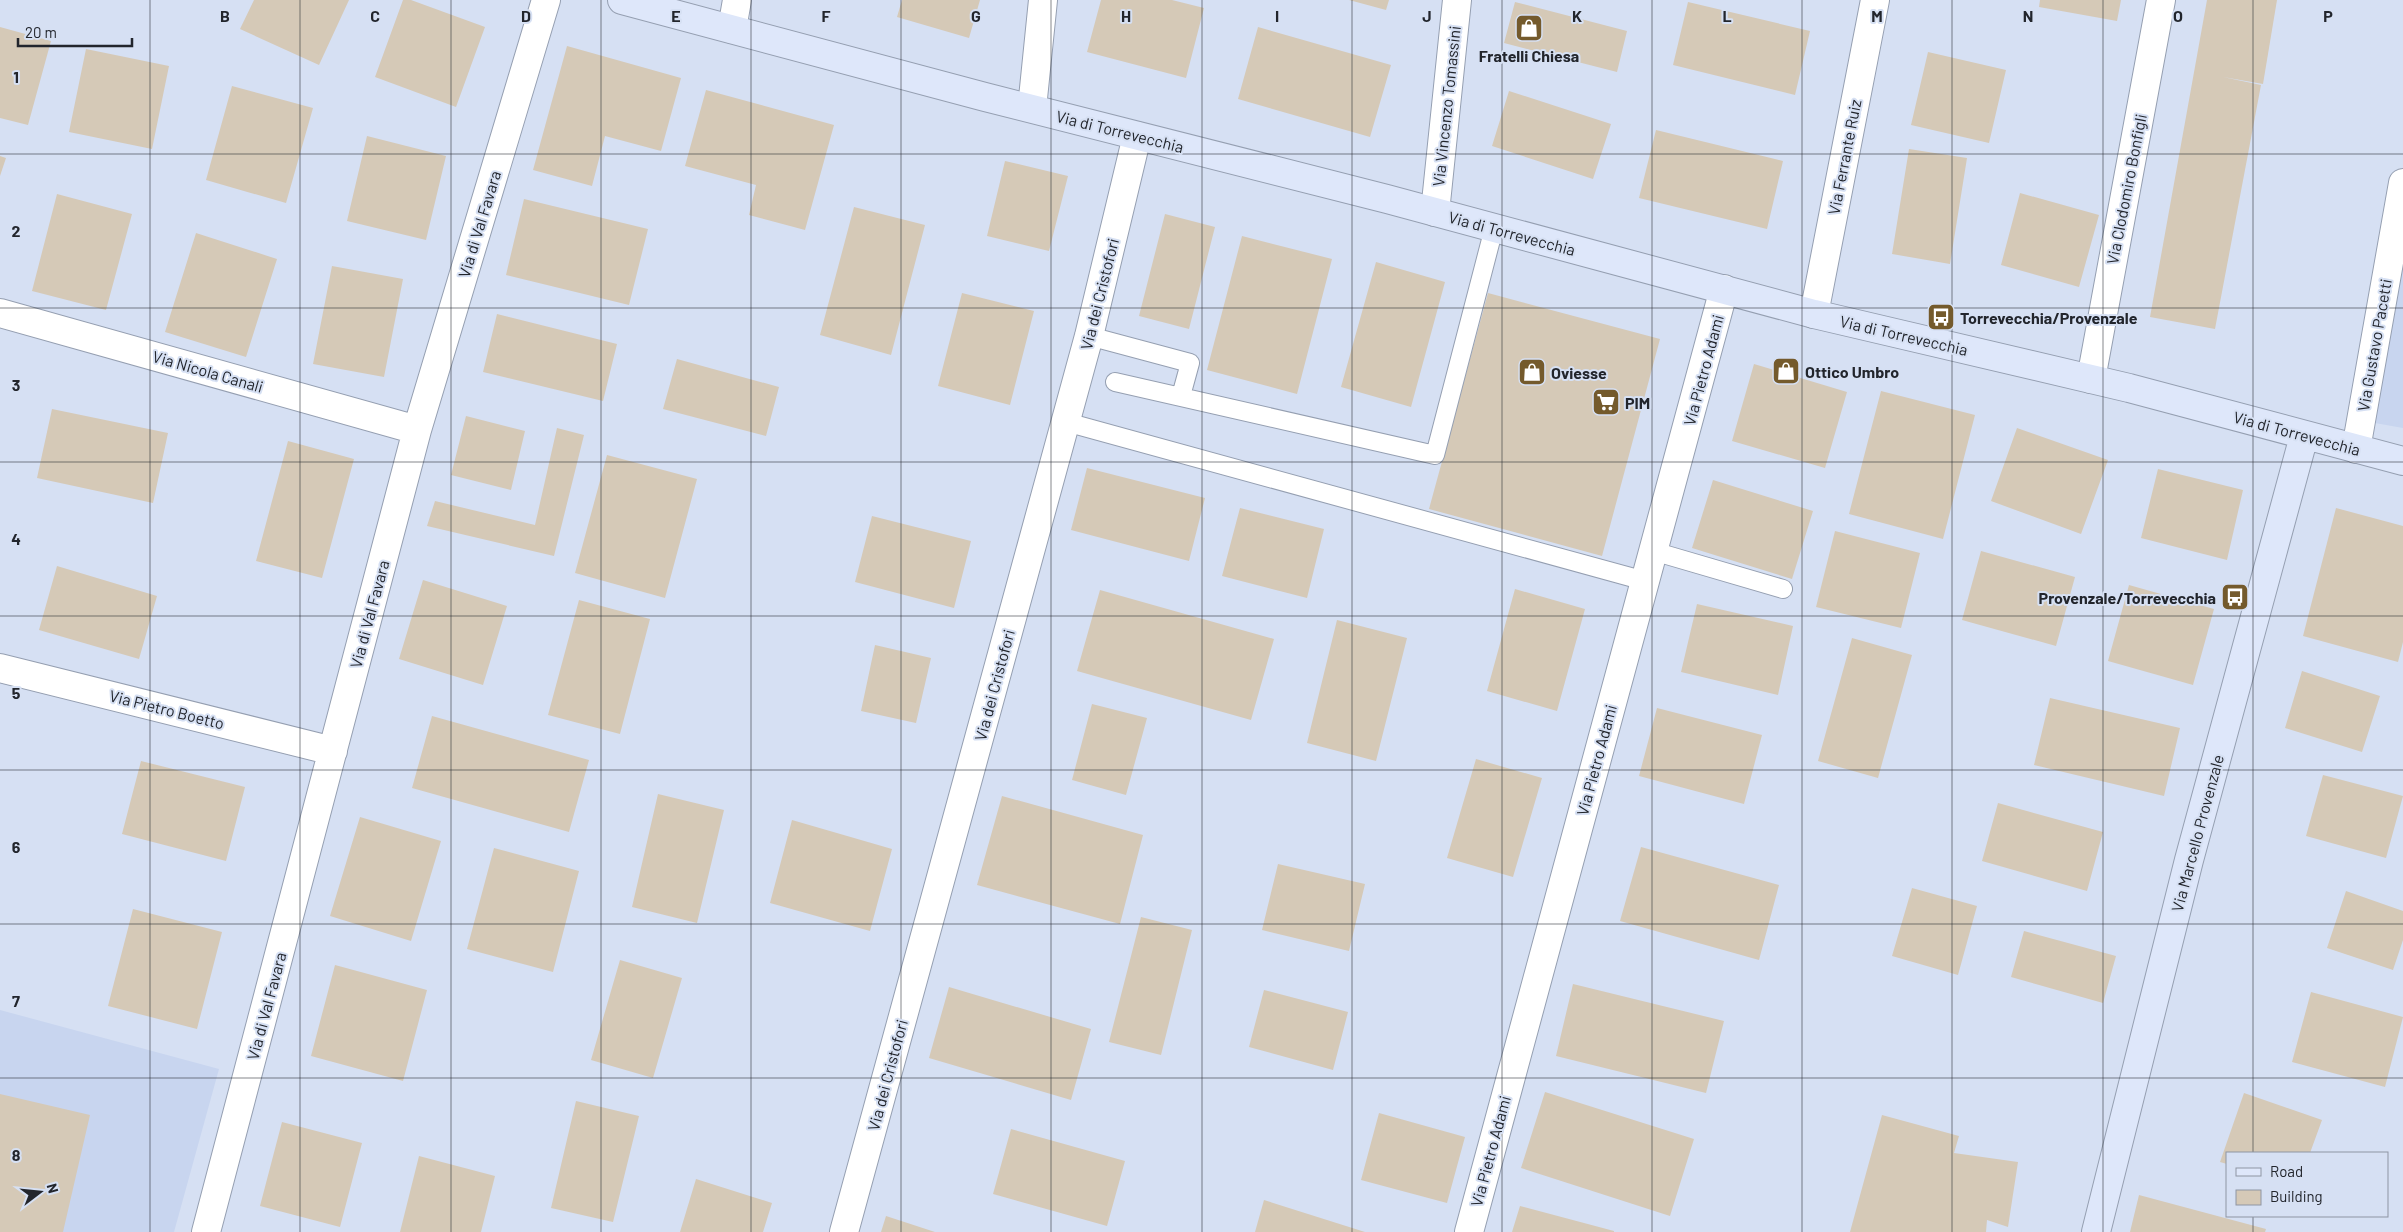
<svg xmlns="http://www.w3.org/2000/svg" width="2403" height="1232" viewBox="0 0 2403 1232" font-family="Barlow,sans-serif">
	<rect width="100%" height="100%" fill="#d6e0f3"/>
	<path fill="#c8d5ef" d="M2403,259V428L2375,423Z
		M0,1010L219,1069L174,1232H0Z"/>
	<path fill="#d5c9b7" d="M254,0H349L319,65L240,29Z
		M403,0H411L485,27L456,107L375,77Z
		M902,0H980L969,38L897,17Z
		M1101,0H1172L1204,8L1186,78L1087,52Z
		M1349,0H1389L1386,10Z
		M2040,0H2121L2117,21L2039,7Z
		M2207,0H2277L2263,84L2223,77L2261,85L2215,329L2150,317Z
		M1515,2L1627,31L1617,72L1504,43Z
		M1688,2L1810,31L1795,95L1673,65Z
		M0,27L51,41L28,125L0,118Z
		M1258,27L1391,65L1370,137L1238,99Z
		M567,46L681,78L661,151L605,136L592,186L533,170Z
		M86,49L169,66L152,149L69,132Z
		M1928,52L2006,70L1989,143L1911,125Z
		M232,86L313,108L286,203L206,180Z
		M706,90L834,125L805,230L749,215L756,185L685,166Z
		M1509,91L1611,124L1593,179L1492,146Z
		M1656,130L1783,161L1767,229L1639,198Z
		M367,136L446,156L426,240L347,221Z
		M1909,149L1967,158L1950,264L1892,254Z
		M0,156L6,158L0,176Z
		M1005,161L1068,176L1049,251L987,236Z
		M2020,193L2099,215L2079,287L2001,265Z
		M57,194L132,214L106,310L32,291Z
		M524,199L648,229L629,305L506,275Z
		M854,207L925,225L891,355L820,335Z
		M1165,214L1215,227L1189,329L1139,316Z
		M196,233L277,259L246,357L165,332Z
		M1242,236L1332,259L1297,394L1207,370Z
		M1376,262L1445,282L1411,407L1341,387Z
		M332,266L403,279L384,377L313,364Z
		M962,293L1034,311L1010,405L938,386Z
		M1488,293L1660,339L1602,556L1429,509Z
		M497,314L617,344L603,401L483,372Z
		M677,359L779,387L766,436L663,409Z
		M1754,364L1847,392L1825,468L1732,441Z
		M1881,391L1975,415L1943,539L1849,514Z
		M52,409L168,433L153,503L37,478Z
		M466,416L525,431L511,490L451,475Z
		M557,428L584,435L554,556L427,526L435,501L535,525Z
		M2017,428L2108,460L2081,534L1991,501Z
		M288,441L354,459L322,578L256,561Z
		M607,455L697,479L665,598L575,573Z
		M1087,468L1205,498L1189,561L1071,530Z
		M2158,469L2243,490L2227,560L2141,538Z
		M1713,480L1813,511L1792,579L1692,548Z
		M1240,508L1324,529L1307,598L1222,576Z
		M2336,508L2403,526V642L2398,662L2303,636Z
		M872,516L971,541L954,608L855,582Z
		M1835,531L1920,553L1901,628L1816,607Z
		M1981,551L2075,577L2056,646L1962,620Z
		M57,566L157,596L139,659L39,630Z
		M423,580L507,606L483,685L399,659Z
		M2129,585L2214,609L2193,685L2108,661Z
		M1515,589L1585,609L1557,711L1487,691Z
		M1100,590L1274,639L1251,720L1077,671Z
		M579,600L650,619L620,734L548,715Z
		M1697,604L1793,626L1778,695L1681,672Z
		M1337,620L1407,638L1376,761L1307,743Z
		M1852,638L1912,655L1878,778L1818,761Z
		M875,645L931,658L916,723L861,711Z
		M2302,671L2380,696L2362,752L2285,728Z
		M2050,698L2180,728L2164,796L2034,765Z
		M1092,704L1147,718L1126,795L1072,780Z
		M1657,708L1762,735L1744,804L1639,776Z
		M432,716L589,760L569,832L412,788Z
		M1476,759L1542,778L1513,877L1447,858Z
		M141,761L245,787L226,861L122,834Z
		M2323,775L2403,796L2386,858L2306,836Z
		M658,794L724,810L697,923L632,907Z
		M1002,796L1143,835L1120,924L977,885Z
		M1998,803L2103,832L2087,891L1982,861Z
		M360,817L441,841L411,941L330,916Z
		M792,820L892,849L870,931L770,903Z
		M1641,847L1779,885L1759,960L1620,921Z
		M494,848L579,871L553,972L467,949Z
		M1278,864L1365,884L1349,951L1262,930Z
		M1912,888L1977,906L1958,975L1892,956Z
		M2346,891L2403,911V940L2393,970L2327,948Z
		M133,909L222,932L197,1029L108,1006Z
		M1141,917L1192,930L1161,1055L1109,1042Z
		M2024,931L2116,956L2103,1003L2011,977Z
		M620,960L682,978L653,1078L591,1060Z
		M335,965L427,990L403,1081L311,1056Z
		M1573,984L1724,1021L1706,1093L1556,1056Z
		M949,987L1091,1029L1071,1100L929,1058Z
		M1264,990L1348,1012L1333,1070L1249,1047Z
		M2311,992L2403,1017L2385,1087L2292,1062Z
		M1545,1092L1694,1139L1670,1216L1521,1168Z
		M2244,1093L2322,1120L2310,1153H2227V1164L2220,1162Z
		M0,1094L90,1115L63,1232H0Z
		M576,1101L639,1116L613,1222L551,1208Z
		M1379,1113L1465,1137L1447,1203L1361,1180Z
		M1882,1115L1959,1136L1954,1153L2018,1162L2008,1227L1987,1220L1986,1232H1850Z
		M282,1122L362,1143L340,1227L260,1206Z
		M1011,1129L1125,1161L1107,1226L993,1194Z
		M419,1156L495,1176L481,1232H400Z
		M696,1179L772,1203L763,1232H680Z
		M2139,1195L2266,1229L2265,1232H2130Z
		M1264,1200L1365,1232H1255Z
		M1520,1206L1614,1231V1232H1512Z
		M886,1216L935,1232H881Z"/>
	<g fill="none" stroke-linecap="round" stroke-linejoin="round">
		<g stroke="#959fb1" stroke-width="20">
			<path id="lane" d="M1089,336L1190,363L1181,396
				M1115,382L1435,455L1494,228
				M1066,422L1645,581
				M1653,551L1783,589"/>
		</g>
		<g stroke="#959fb1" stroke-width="30">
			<path id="street" d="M732,29L737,0
				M1032,108L1043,0
				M1435,212L1457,0
				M0,313L417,430
				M1814,314L1875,0
				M2091,379L2161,0
				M2356,449L2403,183
				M0,668L333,751
				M206,1232L417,430L546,0
				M844,1232L1089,336L1137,136
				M1469,1232L1724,289"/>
		</g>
		<g stroke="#959fb1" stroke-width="30">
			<path id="secondary" d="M622,0L985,97L1387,199L1814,314L2129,388L2403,461
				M2096,1232L2189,860L2304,436"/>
		</g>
		<use href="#lane" stroke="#fff" stroke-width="18"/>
		<use href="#street" stroke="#fff" stroke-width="28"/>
		<use href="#secondary" stroke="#dee7fa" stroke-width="28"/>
	</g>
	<path fill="none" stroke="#22252c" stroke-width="1" stroke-opacity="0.55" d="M150,0V1232M300,0V1232M451,0V1232M601,0V1232M751,0V1232M901,0V1232M1051,0V1232M1202,0V1232M1352,0V1232M1502,0V1232M1652,0V1232M1802,0V1232M1952,0V1232M2103,0V1232M2253,0V1153M0,154H2403M0,308H2403M0,462H2403M0,616H2403M0,770H2403M0,924H2403M0,1078H2403M2253,1216V1232"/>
	<defs>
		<g id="shop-square" transform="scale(1.4375)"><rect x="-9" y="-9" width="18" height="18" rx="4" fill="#745a2c" stroke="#d6e0f3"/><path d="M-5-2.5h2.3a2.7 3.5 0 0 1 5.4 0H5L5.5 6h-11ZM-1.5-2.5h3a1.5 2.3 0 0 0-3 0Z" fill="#fff"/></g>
		<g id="bus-square" transform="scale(1.4375)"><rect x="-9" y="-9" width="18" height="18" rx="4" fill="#745a2c" stroke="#d6e0f3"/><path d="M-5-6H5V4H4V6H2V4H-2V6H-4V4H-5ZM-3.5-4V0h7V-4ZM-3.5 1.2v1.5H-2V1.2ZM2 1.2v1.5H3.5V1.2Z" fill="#fff"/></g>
		<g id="supermarket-square" transform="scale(1.4375)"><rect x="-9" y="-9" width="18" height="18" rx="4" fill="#745a2c" stroke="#d6e0f3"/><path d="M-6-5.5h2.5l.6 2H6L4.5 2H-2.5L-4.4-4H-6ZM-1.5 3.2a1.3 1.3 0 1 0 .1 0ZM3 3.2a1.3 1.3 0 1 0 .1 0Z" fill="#fff"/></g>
	</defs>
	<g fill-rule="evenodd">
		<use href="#shop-square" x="1529" y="28"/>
		<use href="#bus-square" x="1941" y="317"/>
		<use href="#shop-square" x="1786" y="371"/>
		<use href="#shop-square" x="1532" y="372"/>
		<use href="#supermarket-square" x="1606" y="402"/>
		<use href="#bus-square" x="2235" y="597"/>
	</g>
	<g text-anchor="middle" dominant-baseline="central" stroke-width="4" stroke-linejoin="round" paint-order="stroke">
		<g font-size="16" font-weight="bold" fill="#22252c" stroke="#d6e0f3" text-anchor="start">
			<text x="1529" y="55" text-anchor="middle">Fratelli Chiesa</text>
			<text x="1960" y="317">Torrevecchia/Provenzale</text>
			<text x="1805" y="371">Ottico Umbro</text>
			<text x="1551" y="372">Oviesse</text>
			<text x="1625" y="402">PIM</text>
			<text x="2216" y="597" text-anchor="end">Provenzale/Torrevecchia</text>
		</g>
		<g font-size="16" fill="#22252c" stroke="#d6e0f3">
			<text transform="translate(1446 106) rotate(-84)">Via Vincenzo Tomassini</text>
			<text transform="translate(1120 131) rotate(14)">Via di Torrevecchia</text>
			<text transform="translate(1844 157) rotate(-79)">Via Ferrante Ruiz</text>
			<text transform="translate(2126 189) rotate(-79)">Via Clodomiro Bonfigli</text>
			<text transform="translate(479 224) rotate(-73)">Via di Val Favara</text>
			<text transform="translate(1512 233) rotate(15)">Via di Torrevecchia</text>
			<text transform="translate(1099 294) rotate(-76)">Via dei Cristofori</text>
			<text transform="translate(1904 335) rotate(13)">Via di Torrevecchia</text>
			<text transform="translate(2374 345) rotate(-80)">Via Gustavo Pacetti</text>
			<text transform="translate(1703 370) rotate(-75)">Via Pietro Adami</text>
			<text transform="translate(208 371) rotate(16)">Via Nicola Canali</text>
			<text transform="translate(2297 433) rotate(15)">Via di Torrevecchia</text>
			<text transform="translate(369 614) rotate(-75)">Via di Val Favara</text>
			<text transform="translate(994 685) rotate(-75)">Via dei Cristofori</text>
			<text transform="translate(167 709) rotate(14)">Via Pietro Boetto</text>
			<text transform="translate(1596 760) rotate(-75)">Via Pietro Adami</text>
			<text transform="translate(2197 833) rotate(-75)">Via Marcello Provenzale</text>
			<text transform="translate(266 1006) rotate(-75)">Via di Val Favara</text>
			<text transform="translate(887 1075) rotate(-75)">Via dei Cristofori</text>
			<text transform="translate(1490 1151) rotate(-75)">Via Pietro Adami</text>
		</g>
	</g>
	<g font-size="16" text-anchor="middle" font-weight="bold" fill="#22252c" stroke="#d6e0f3" stroke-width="4" stroke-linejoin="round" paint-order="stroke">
		<text x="225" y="22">B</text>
		<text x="375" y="22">C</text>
		<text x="526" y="22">D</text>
		<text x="676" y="22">E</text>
		<text x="826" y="22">F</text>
		<text x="976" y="22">G</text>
		<text x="1126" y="22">H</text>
		<text x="1277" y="22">I</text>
		<text x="1427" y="22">J</text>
		<text x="1577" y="22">K</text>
		<text x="1727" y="22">L</text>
		<text x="1877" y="22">M</text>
		<text x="2028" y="22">N</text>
		<text x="2178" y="22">O</text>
		<text x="2328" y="22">P</text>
		<text x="16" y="83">1</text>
		<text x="16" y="237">2</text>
		<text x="16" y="391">3</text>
		<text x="16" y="545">4</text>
		<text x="16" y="699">5</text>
		<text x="16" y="853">6</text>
		<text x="16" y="1007">7</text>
		<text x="16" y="1161">8</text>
	</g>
	<rect x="2226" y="1152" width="162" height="65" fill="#d6e0f3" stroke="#8e95a3"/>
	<rect x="2236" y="1168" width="25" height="8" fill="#dee7fa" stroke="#8e95a3"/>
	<text x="2270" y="1177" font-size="15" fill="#22252c">Road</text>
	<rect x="2236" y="1190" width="25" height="15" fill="#d5c9b7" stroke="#8e95a3"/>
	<text x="2270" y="1202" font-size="15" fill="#22252c">Building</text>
	<g transform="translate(40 1192) rotate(74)" stroke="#d6e0f3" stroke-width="4" paint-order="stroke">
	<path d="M0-4L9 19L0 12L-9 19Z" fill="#22252c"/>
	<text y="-8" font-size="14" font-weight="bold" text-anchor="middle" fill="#22252c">N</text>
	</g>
	<path d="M18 38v8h114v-8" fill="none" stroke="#22252c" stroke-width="2.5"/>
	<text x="25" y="38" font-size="15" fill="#22252c" stroke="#d6e0f3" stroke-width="4" paint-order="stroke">20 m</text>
</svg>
